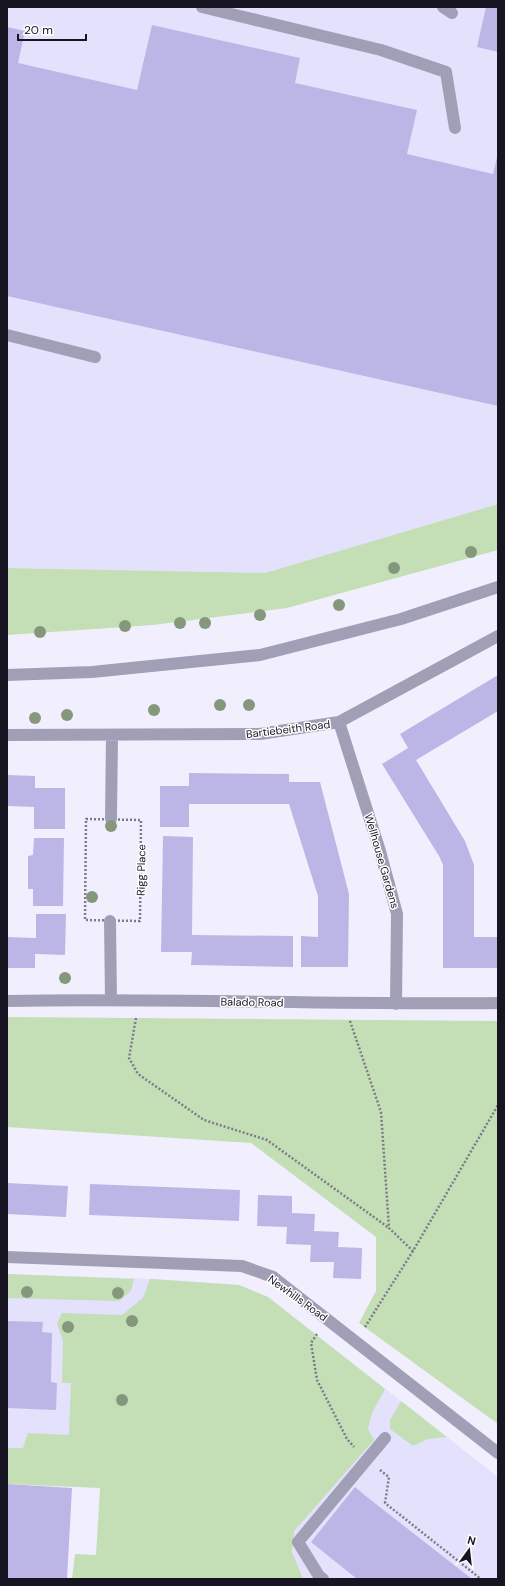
<svg xmlns="http://www.w3.org/2000/svg" width="505" height="1586" viewBox="0 0 505 1586" font-family="'DM Sans',sans-serif">
	<rect width="100%" height="100%" fill="#f1effe"/>
	<path fill="#e4e1fc" d="M7,7H498V504L265,573L7,568Z
		M7,1274L158,1279L239,1285L268,1297L498,1477V1579H249L85,1465L7,1463Z"/>
	<path fill="#c4deb5" d="M498,504V550L287,608L153,625L7,635V568L265,573Z
		M7,1017L498,1021V1424L359,1323L376,1291V1237L251,1143L7,1127Z
		M7,1274L134,1279L131,1291L119,1301L7,1298Z
		M150,1279L239,1285L268,1297L385,1389L372,1413L368,1429L374,1440L294,1531L292,1552L303,1579H72L75,1554L96,1555L100,1488L7,1484V1448H23L28,1433L69,1435L71,1383H62L63,1341L57,1323L62,1313L122,1315L143,1298Z
		M401,1401L447,1437L428,1439L413,1446L390,1429V1420Z"/>
	<path fill="#bcb6e7" d="M486,7H498V52L477,47Z
		M152,25L300,58L295,83L417,110L407,154L493,174L498,153V406L7,296V27L25,31L18,63L137,90Z
		M498,675V711L416,760L465,841L474,865V937H498V968H443V865L439,856L382,764L408,748L400,734Z
		M189,773L289,774V782H320L349,894L348,967H301V936L318,937V896L289,804H189V827H160V786H189Z
		M7,775L35,776V788H65V829H34V807L7,806Z
		M163,836L193,837L192,935L293,936V967L191,965L192,952H161Z
		M34,838H64L63,906H33V889H28V856L33,855Z
		M36,914H66L65,955L35,954V968H7V937L36,938Z
		M7,1183L68,1186L66,1217L7,1214Z
		M90,1184L240,1190L239,1221L89,1215Z
		M258,1195L292,1196V1213L315,1214L314,1231L339,1232L338,1247L362,1248L361,1279L333,1278L334,1262H310L311,1245L286,1244L287,1227L257,1226Z
		M7,1321L43,1322L42,1332L52,1333L51,1382L57,1383L56,1410L7,1408Z
		M7,1484L72,1488L67,1579H7Z
		M355,1487L367,1497L472,1579H357L311,1542Z"/>
	<g fill="none" stroke-linecap="round" stroke-linejoin="round">
		<path stroke="#7d7b89" stroke-width="2.5" stroke-dasharray="2 2" stroke-linecap="butt" d="M86,819L141,820L140,921L85,920Z
			M136,1018L129,1058L138,1074L204,1120L267,1140L389,1228
			M350,1021L381,1112L389,1228L413,1251
			M365,1327L413,1251L498,1105
			M317,1334L311,1343L317,1380L347,1439L354,1447
			M380,1470L389,1477L385,1503L481,1579"/>
		<path stroke="#a19fb5" stroke-width="12" d="M202,7L381,50L446,72L455,128
			M443,7L452,13
			M7,335L95,357
			M7,675L92,672L260,655L401,619L498,587
			M339,722L380,851L397,914L396,1004
			M7,735L260,734L339,722L498,636
			M111,819L112,735
			M110,921L111,1000
			M7,1001C171,998 334,1005 498,1003
			M7,1257L242,1266L273,1277L498,1453
			M323,1579L319,1576L298,1542L385,1438"/>
	</g>
	<g fill="#86987c">
		<circle cx="471" cy="552" r="6"/>
		<circle cx="394" cy="568" r="6"/>
		<circle cx="339" cy="605" r="6"/>
		<circle cx="260" cy="615" r="6"/>
		<circle cx="180" cy="623" r="6"/>
		<circle cx="205" cy="623" r="6"/>
		<circle cx="125" cy="626" r="6"/>
		<circle cx="40" cy="632" r="6"/>
		<circle cx="220" cy="705" r="6"/>
		<circle cx="249" cy="705" r="6"/>
		<circle cx="154" cy="710" r="6"/>
		<circle cx="67" cy="715" r="6"/>
		<circle cx="35" cy="718" r="6"/>
		<circle cx="111" cy="826" r="6"/>
		<circle cx="92" cy="897" r="6"/>
		<circle cx="65" cy="978" r="6"/>
		<circle cx="27" cy="1292" r="6"/>
		<circle cx="118" cy="1293" r="6"/>
		<circle cx="132" cy="1321" r="6"/>
		<circle cx="68" cy="1327" r="6"/>
		<circle cx="122" cy="1400" r="6"/>
	</g>
	<g text-anchor="middle" dominant-baseline="central" stroke-width="3" stroke-linejoin="round" paint-order="stroke">
		<g font-size="11" fill="#171522" stroke="#fff">
			<text transform="translate(288 729) rotate(-7)">Bartiebeith Road</text>
			<text transform="translate(382 861) rotate(74)">Wellhouse Gardens</text>
			<text transform="translate(141 870) rotate(-89)">Rigg Place</text>
			<text transform="translate(252 1002) rotate(1)">Balado Road</text>
			<text transform="translate(298 1298) rotate(36)">Newhills Road</text>
		</g>
	</g>
	<rect width="505" height="1586" fill="none" stroke="#171522" stroke-width="16"/>
	<g transform="translate(469 1550) rotate(15)" stroke="#ffffff" stroke-width="3" paint-order="stroke">
	<path d="M0-3L7 15L0 10L-7 15Z" fill="#171522"/>
	<text y="-6" font-size="11" font-weight="bold" text-anchor="middle" fill="#171522">N</text>
	</g>
	<path d="M18 34v6h68v-6" fill="none" stroke="#171522" stroke-width="2"/>
	<text x="24" y="34" font-size="12" fill="#171522" stroke="#ffffff" stroke-width="3" paint-order="stroke">20 m</text>
</svg>
